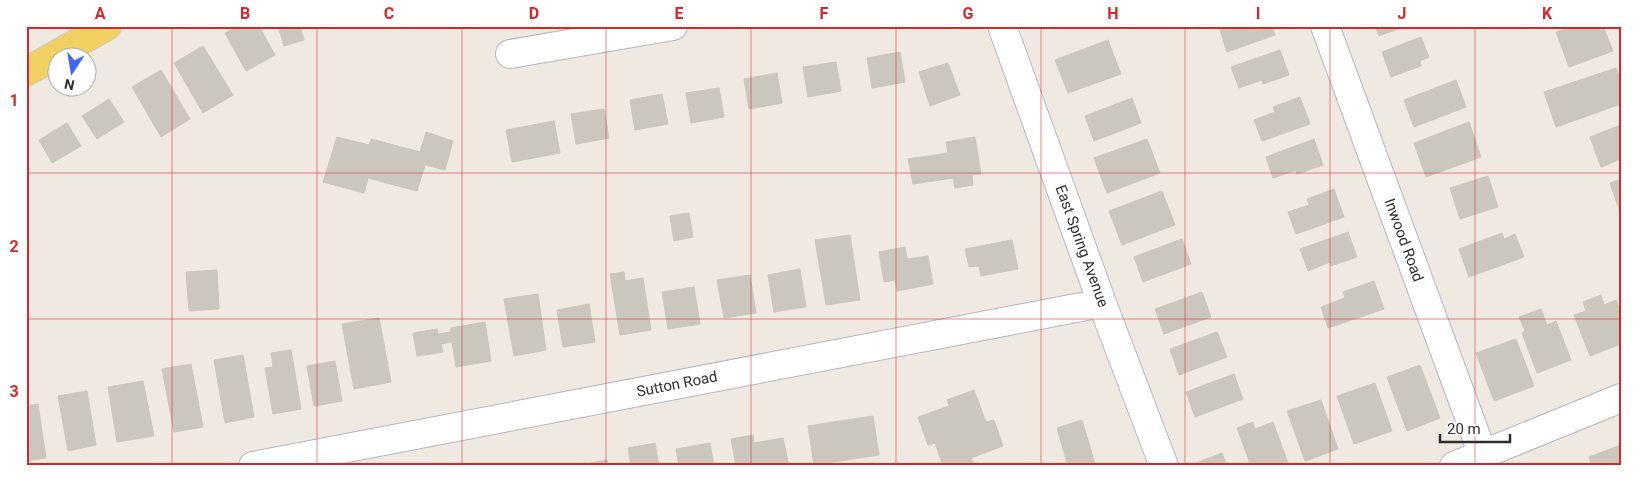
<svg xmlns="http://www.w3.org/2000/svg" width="1647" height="492" viewBox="0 0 1647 492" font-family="Roboto,sans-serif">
	<rect width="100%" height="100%" fill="#efe9e1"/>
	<path fill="#cbc7bf" stroke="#cbc5ba" d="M238,26H259L275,55L246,71L225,33Z
		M278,26H300L304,40L284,46Z
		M1231,26H1272L1275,35L1227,52L1220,30Z
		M1375,26H1406L1379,36Z
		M1572,26H1603L1613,51L1569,67L1556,32Z
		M1421,37L1429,57L1420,61L1421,66L1391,77L1382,52Z
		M1108,40L1121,74L1068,93L1055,60Z
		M203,46L233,95L203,113L174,63Z
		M1280,50L1289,75L1263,84L1262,80L1239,88L1231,67Z
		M900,52L905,82L872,88L867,58Z
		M836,62L841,91L808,97L803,67Z
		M948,63L960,95L930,106L919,72Z
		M1616,68L1621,81V104L1556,127L1544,92Z
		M161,70L190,119L161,137L132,87Z
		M777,73L782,103L749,109L744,79Z
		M1456,80L1466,107L1414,127L1404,100Z
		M719,88L724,117L691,123L686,93Z
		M662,94L668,124L635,130L630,100Z
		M1300,97L1310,124L1262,141L1254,120L1275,112L1273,107Z
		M1132,98L1141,123L1094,141L1085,116Z
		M109,99L124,122L97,139L82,116Z
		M604,109L609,138L576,144L571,114Z
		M554,121L560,153L512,162L506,130Z
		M1469,122L1481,157L1426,177L1414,143Z
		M67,123L81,146L52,163L39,140Z
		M1621,125V159L1601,167L1590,137Z
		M426,132L453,141L445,170L425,165L417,191L368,178L364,193L323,182L337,137L369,145L371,139L420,152Z
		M975,137L981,174L972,175L973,185L955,188L953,178L913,184L908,159L948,153L946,142Z
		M1147,139L1160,173L1107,193L1094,158Z
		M1314,139L1323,165L1297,174L1296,170L1273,178L1266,157Z
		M1488,176L1498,207L1460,219L1450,188Z
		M1621,179V215L1610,183Z
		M1334,189L1344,217L1296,234L1288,212L1309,205L1307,199Z
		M1162,191L1175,225L1122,245L1109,211Z
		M689,213L693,237L674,241L670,216Z
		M1348,232L1357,257L1331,266L1330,262L1308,271L1300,249Z
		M1502,233L1504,239L1515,234L1524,257L1469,277L1459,249Z
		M850,235L860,300L826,305L815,240Z
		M1182,239L1191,264L1143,282L1134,257Z
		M1012,240L1018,269L981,276L979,266L969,267L965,249Z
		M905,247L907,259L928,256L933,284L897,291L895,280L884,282L879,252Z
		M800,269L806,307L774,312L768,275Z
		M217,270L219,309L189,311L186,272Z
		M624,272L625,281L643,278L651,330L620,335L610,274Z
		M750,275L756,313L724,318L717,280Z
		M1374,281L1384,309L1328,328L1321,307L1345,298L1343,292Z
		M694,287L700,324L668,329L662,292Z
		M1202,292L1211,317L1164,334L1155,309Z
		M538,294L546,350L514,356L504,299Z
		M1601,295L1604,305L1616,300L1621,313V344L1590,356L1574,315L1586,311L1583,302Z
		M589,304L595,342L563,347L557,310Z
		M1541,309L1547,325L1556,321L1571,360L1537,373L1522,333L1525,331L1519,317Z
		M379,318L391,382L354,389L342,324Z
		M485,322L491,361L456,367L452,342L441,344L443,352L417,356L413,333L437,329L438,334L451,332V328Z
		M1217,332L1227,357L1179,375L1170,349Z
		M1516,339L1534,386L1494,401L1476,353Z
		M291,350L301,409L273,414L265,368L273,367L271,353Z
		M243,355L254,417L225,423L214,360Z
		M335,361L342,401L314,406L307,366Z
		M191,364L203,427L174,432L162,369Z
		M1420,365L1440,418L1407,431L1387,377Z
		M1234,374L1243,399L1195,417L1186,392Z
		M143,381L154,436L117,442L108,387Z
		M1375,383L1392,431L1354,444L1337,396Z
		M974,390L986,422L994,420L1003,446L971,458L974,465L973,466H943L935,443L928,445L918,417L949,406L947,400Z
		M87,391L96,445L68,451L58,396Z
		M1321,400L1338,449L1305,461L1287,411Z
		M38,404L46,458L26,461V406Z
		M873,416L879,455L814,465L808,426Z
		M1082,420L1095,464L1089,466H1068L1057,428Z
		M1253,422L1255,429L1273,422L1289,466H1251L1237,428Z
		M753,435L754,443L783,438L789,466H736L731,439Z
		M655,443L659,466H631L628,448Z
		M710,443L714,466H679L676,449Z
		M1621,445V466H1592L1589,457Z
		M1222,453L1227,466H1197L1196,463Z
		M607,460L608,466H578V465Z"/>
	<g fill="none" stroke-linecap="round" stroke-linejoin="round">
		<g stroke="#b4b7c1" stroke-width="30">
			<path id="minor" d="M1002,26L1102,303L1164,466
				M1325,26L1483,455
				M510,54L673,26
				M253,466L1102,303
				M1454,466L1621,398"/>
		</g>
		<g stroke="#c9c9c9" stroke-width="30">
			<path id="major" d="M26,72L107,26"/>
		</g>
		<use href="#minor" stroke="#fff" stroke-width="28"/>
		<use href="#major" stroke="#f2d163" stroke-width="28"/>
	</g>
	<path fill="none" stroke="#d62828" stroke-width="1" stroke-opacity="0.55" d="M172,26V466M317,26V466M462,26V466M606,26V466M751,26V466M896,26V466M1041,26V466M1185,26V466M1330,26V466M1475,26V466M26,173H1621M26,319H1621"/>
	<g text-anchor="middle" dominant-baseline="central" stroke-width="4.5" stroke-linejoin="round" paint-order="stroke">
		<g font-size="15" fill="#2e2e2e" stroke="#fff">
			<text transform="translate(1404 240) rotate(70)">Inwood Road</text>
			<text transform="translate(1082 246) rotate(70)">East Spring Avenue</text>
			<text transform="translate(677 384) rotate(-11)">Sutton Road</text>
		</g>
	</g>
	<rect width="1647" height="492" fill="none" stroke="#ffffff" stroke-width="55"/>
	<g transform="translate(72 72) rotate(192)"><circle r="24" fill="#ffffff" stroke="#ababab"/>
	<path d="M0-4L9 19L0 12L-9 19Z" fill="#4264fb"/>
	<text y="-8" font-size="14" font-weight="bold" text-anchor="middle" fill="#2e2e2e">N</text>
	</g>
	<path d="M1440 434v8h70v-8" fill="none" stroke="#2e2e2e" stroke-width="2.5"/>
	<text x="1447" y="434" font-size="15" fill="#2e2e2e" stroke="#ffffff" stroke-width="4" paint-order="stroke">20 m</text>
	<rect x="28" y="28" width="1592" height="436" fill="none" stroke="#d62828" stroke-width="2"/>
	<g font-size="16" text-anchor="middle" font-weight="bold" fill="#d62828">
		<text x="100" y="19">A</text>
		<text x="245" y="19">B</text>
		<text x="389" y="19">C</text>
		<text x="534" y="19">D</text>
		<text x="679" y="19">E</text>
		<text x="824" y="19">F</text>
		<text x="968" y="19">G</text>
		<text x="1113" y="19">H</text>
		<text x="1258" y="19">I</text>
		<text x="1402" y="19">J</text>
		<text x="1547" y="19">K</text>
		<text x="14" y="106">1</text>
		<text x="14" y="252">2</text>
		<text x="14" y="397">3</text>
	</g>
</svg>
